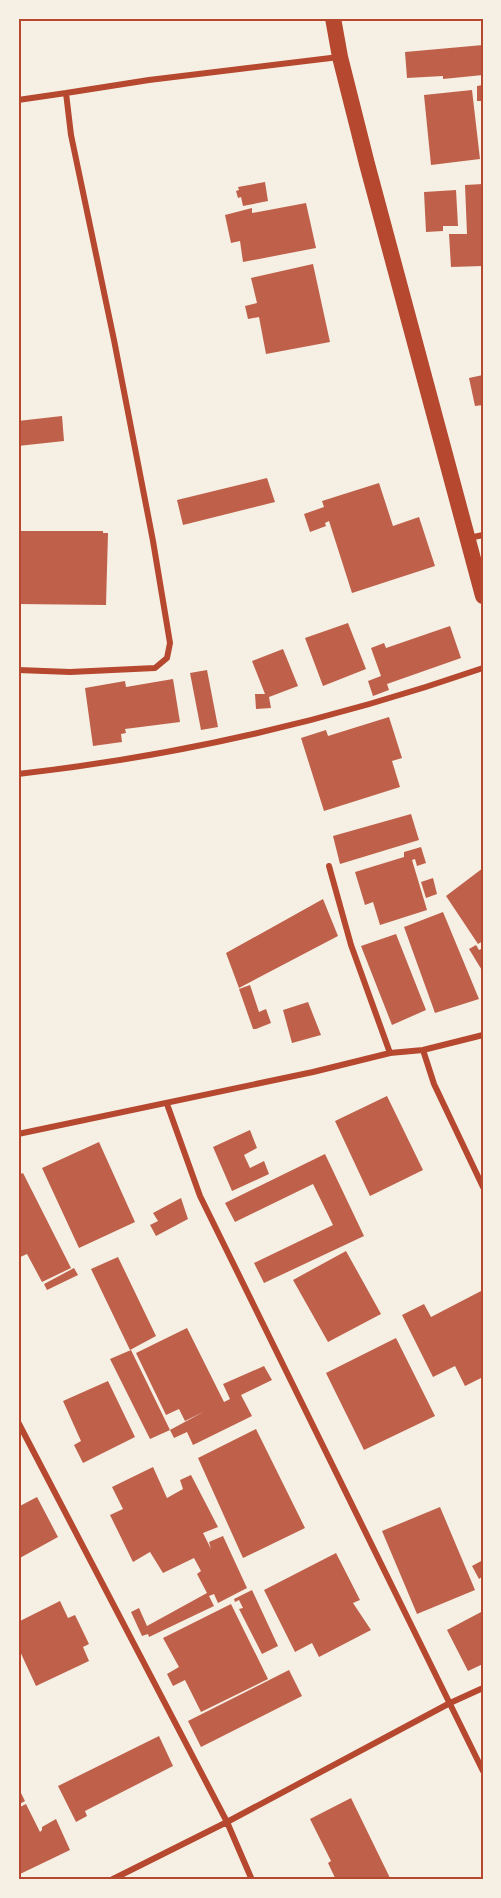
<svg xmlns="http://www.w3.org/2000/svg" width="501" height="1898" viewBox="0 0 501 1898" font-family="Quicksand,sans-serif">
	<rect width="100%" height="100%" fill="#f6efe4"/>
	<path fill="#bf614a" d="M483,45V75L443,79V76L407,78L405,52Z
		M483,85V101H477V86Z
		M472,90L480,159L431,165L424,95Z
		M265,182L268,201L243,206L241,197L238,198L236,191L239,190L238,187Z
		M483,184V266L451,267L449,234H467L465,185Z
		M456,190L458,226H443V231L426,232L424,192Z
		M306,203L316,248L243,262L240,241L231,243L225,215L252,208V213Z
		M313,264L330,342L266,354L259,317L248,319L245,306L257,303L251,278Z
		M483,375V405L475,406L469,378Z
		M62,416L64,441L18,446V421Z
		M267,478L275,502L183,525L177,500Z
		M379,483L393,526L419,517L435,566L352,593L329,521L325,523L326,526L310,532L304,514L324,507L322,501Z
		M18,531H103V533H108L106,605L18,604Z
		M348,623L366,669L323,686L305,638Z
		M450,626L461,658L387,684L389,690L373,696L368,681L381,676L371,648L384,643L386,648Z
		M283,649L298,686L269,697L271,708L256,709L255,694H265L252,661Z
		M207,670L218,727L201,730L190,673Z
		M173,679L180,722L125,729L126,733L121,734L122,742L93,746L85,688L125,681L126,687Z
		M389,717L402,758L392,761L400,787L324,811L301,738L326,730L328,736Z
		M411,814L419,840L340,864L333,836Z
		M421,847L426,863L417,866L415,859L412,860L427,910L380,925L373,902L365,905L355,872L404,857V852Z
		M483,868V941L478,944L446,896Z
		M433,878L437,894L426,898L421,882Z
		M323,899L338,936L239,988L226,953Z
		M443,912L479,999L435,1013L404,927Z
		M396,934L426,1010L392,1025L361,946Z
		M476,945L479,950L483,948V972L469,949Z
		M250,985L259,1012L266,1009L271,1023L256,1029H253L239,989Z
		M308,1002L321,1035L292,1043L283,1010Z
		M387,1096L423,1170L370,1196L335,1121Z
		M250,1130L257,1148L244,1155L250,1168L264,1161L269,1174L232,1191L213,1147Z
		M99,1142L135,1222L79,1248L42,1168Z
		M325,1154L364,1236L264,1283L254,1263L333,1225L313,1184L235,1222L225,1203Z
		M23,1173L71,1268L42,1282L27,1254L18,1258V1175Z
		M181,1198L188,1219L156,1236L150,1225L158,1221L153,1213Z
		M346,1251L381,1314L328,1342L293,1280Z
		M118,1257L156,1336L130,1350L91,1269Z
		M74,1268L78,1275L47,1290L44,1284Z
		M483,1290V1377L465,1386L455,1366L433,1377L402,1315L424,1304L431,1317Z
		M187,1328L224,1402L230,1399L223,1384L264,1366L272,1380L241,1395L252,1416L193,1445L187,1432L174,1438L170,1430L205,1411L185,1421L179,1409L166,1415L136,1353Z
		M396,1338L435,1416L364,1450L326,1373Z
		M131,1350L170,1430L150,1439L110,1359Z
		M108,1381L135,1437L83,1463L74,1445L81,1441L63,1401Z
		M256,1429L305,1528L243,1558L198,1458Z
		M153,1467L167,1498L183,1489L180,1480L191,1475L218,1527L203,1533L211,1549L209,1542L223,1536L247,1588L218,1603L214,1594L209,1596L214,1606L149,1637L148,1634L142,1636L131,1612L139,1608L147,1626L207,1593L197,1574L201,1571L194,1558L163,1573L150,1552L133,1562L110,1515L123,1509L112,1487Z
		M37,1497L58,1537L18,1559V1507Z
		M440,1507L475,1590L417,1614L382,1531Z
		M336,1553L360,1600L353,1603L371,1630L319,1657L312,1643L295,1652L264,1590Z
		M483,1560V1576L479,1579L472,1566Z
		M252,1590L278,1646L262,1654L239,1609L243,1608L239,1600L235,1602L234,1599Z
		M60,1601L68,1618L75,1615L89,1644L83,1647L89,1661L36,1686L18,1647V1622Z
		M231,1604L268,1679L201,1712L185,1680L173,1686L167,1674L179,1667L163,1638Z
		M483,1611V1664L468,1671L447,1630Z
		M289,1670L302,1696L201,1747L188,1721Z
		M159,1736L173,1766L85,1811L87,1816L76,1822L58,1786Z
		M18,1787L25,1801L18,1805Z
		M351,1798L391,1880H336L328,1863L331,1861L310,1819Z
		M26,1804L40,1832L42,1830V1827L56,1819L70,1850L18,1875V1808Z"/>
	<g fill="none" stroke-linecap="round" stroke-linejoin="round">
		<path stroke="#b5482f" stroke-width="6" d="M18,100L66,93
			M469,538L483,535
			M18,670L70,672L155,668L167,658L170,643L153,541L114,340L71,135L66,93L149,80L339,57
			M18,774C179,756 330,721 483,668
			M329,866L351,945L390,1053
			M423,1050L434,1084L483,1187
			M167,1104L200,1196L483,1771
			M18,1134L313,1072L390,1053L423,1050L483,1035
			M18,1422L227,1822L252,1880
			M111,1880L227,1822L450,1703L483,1688"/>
		<path stroke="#b5482f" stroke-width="16" d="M333,18L340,57L367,164L483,596"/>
	</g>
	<rect width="501" height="1898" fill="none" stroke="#f6efe4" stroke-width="39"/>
	<rect x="20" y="20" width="462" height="1858" fill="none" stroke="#b5482f" stroke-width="2"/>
</svg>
